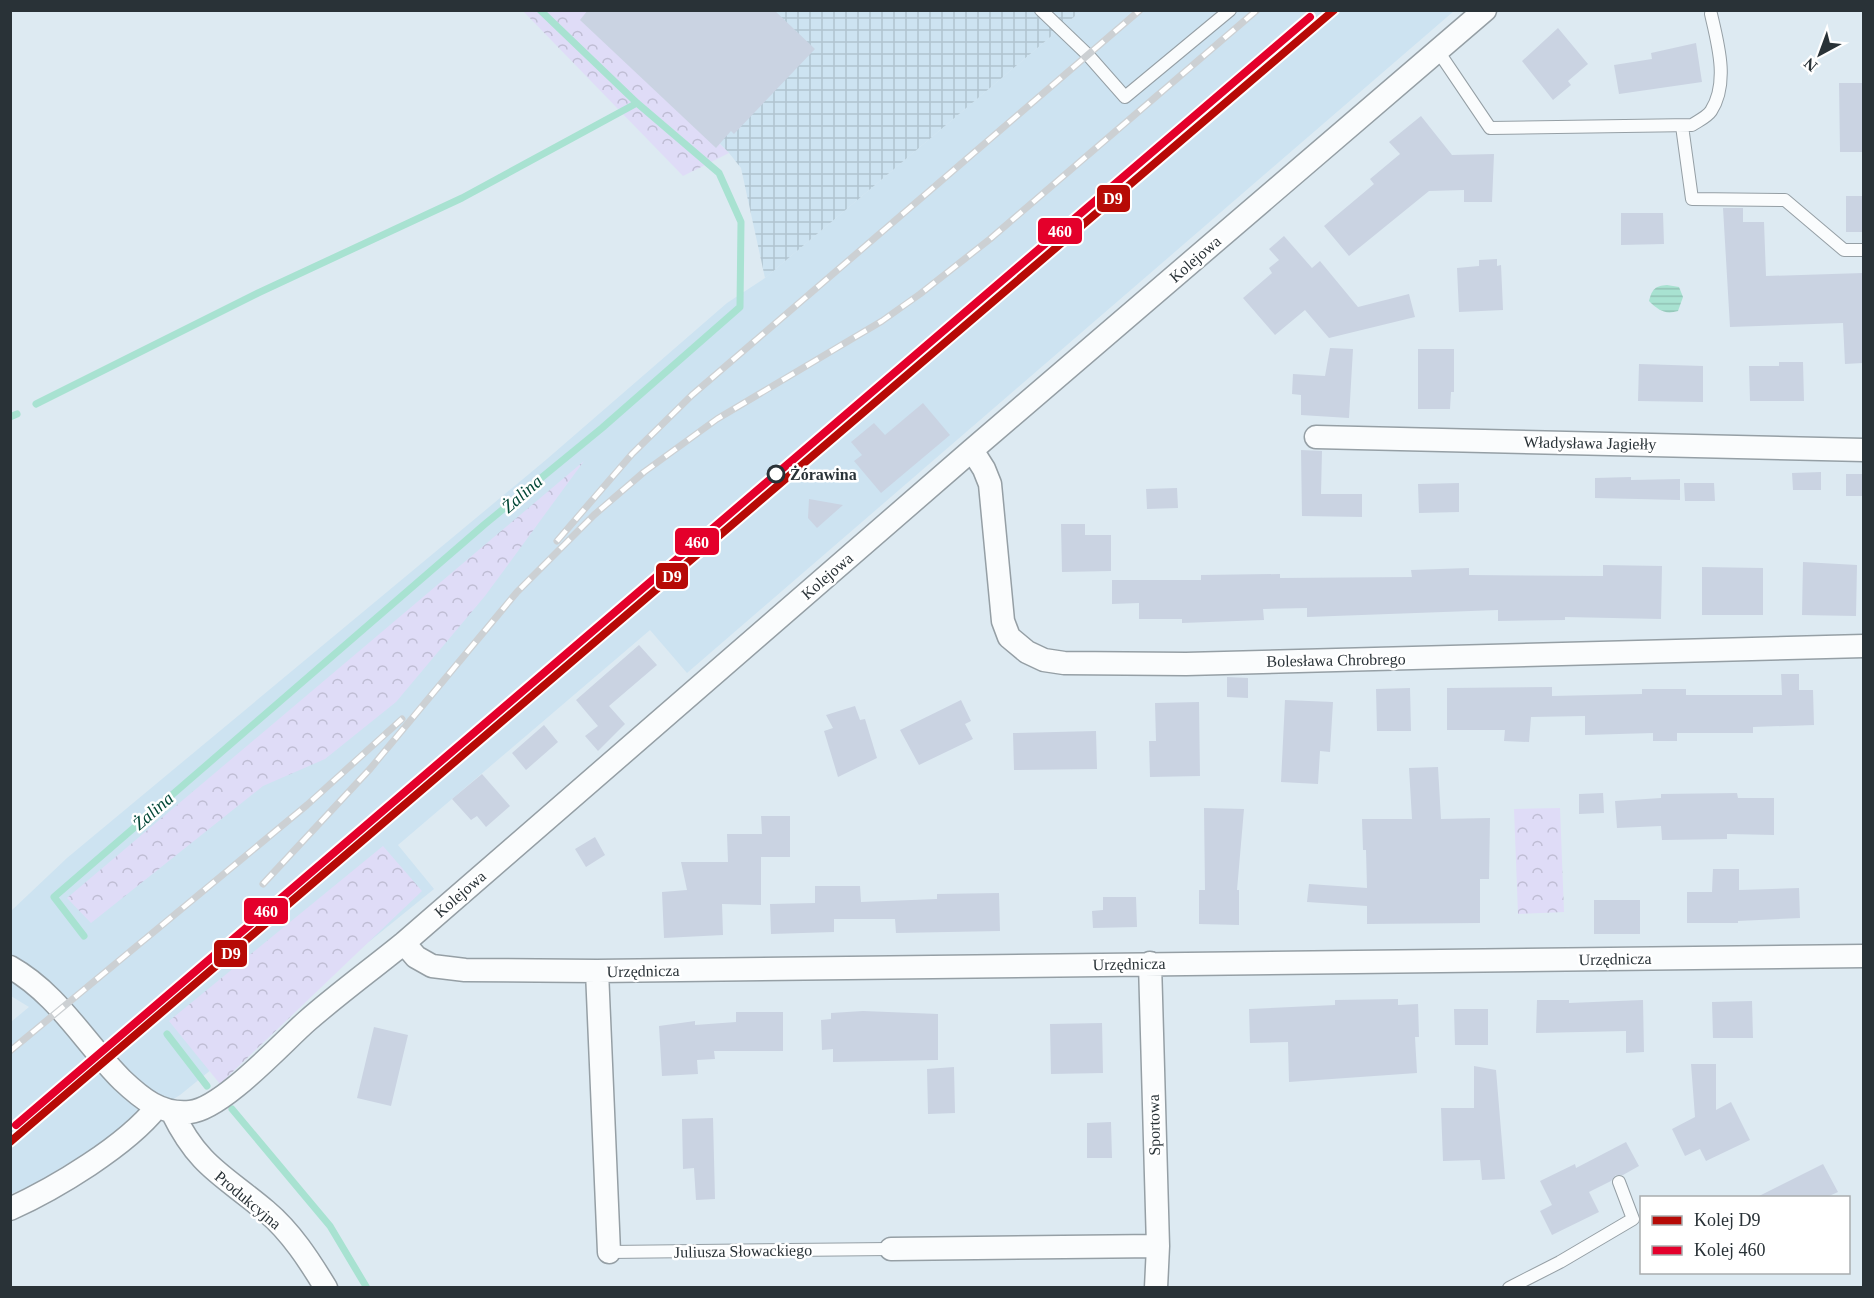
<svg xmlns="http://www.w3.org/2000/svg" width="1874" height="1298" viewBox="0 0 1874 1298" font-family="'Times New Roman',serif">
	<defs>
		<pattern id="industrial-grid" width="8" height="8" patternUnits="userSpaceOnUse" patternTransform="scale(1.5)"><rect width="8" height="8" fill="#cde3f1"/><path d="M0 4h8M4 0v8" fill="none" stroke="#b0c3cf"/></pattern>
		<pattern id="forest-crowns" width="20" height="18" patternUnits="userSpaceOnUse" patternTransform="scale(1.5)"><rect width="20" height="18" fill="#dfdcf7"/><path d="M2 6a3 3 0 1 1 6 0M12 15a3 3 0 1 1 6 0" fill="none" stroke="#bfbdd4"/></pattern>
		<pattern id="water-rules" width="6" height="5" patternUnits="userSpaceOnUse" patternTransform="scale(1.5)"><rect width="6" height="5" fill="#a8e2d1"/><path d="M0 2.5h6" fill="none" stroke="#91c2b4"/></pattern>
	</defs>
	<rect width="100%" height="100%" fill="#ddeaf2"/>
	<path fill="#cde3f1" d="M1081,11H1454L687,673L650,630L398,845L434,889L180,1095L36,1183L11,1194V1022L29,1007L11,996V911L67,858L547,459L727,303L765,278Z"/>
	<path fill="url(#industrial-grid)" d="M586,11H1081L765,278L741,168L729,153Z"/>
	<path fill="url(#forest-crowns)" d="M523,11H586L729,153L683,176Z
		M584,461L485,596L396,702L325,759L263,786L91,923L67,898Z
		M1560,808L1564,912L1518,914L1514,809Z
		M383,846L422,891L220,1084L169,1021Z"/>
	<path fill="url(#water-rules)" d="M1667,285L1679,287L1683,297L1678,311C1665,315 1658,310 1649,301C1652,289 1655,286 1667,285Z"/>
	<g fill="none" stroke-linecap="round" stroke-linejoin="round">
		<path stroke="#a8e2d1" stroke-width="7" d="M36,404L258,293L462,198L637,103
			M10,417L17,414
			M84,936L54,897L485,524L602,428L740,307L741,222L719,173L637,103L540,10
			M167,1034L207,1086
			M232,1109L330,1226L367,1288"/>
	</g>
	<path fill="#cad3e2" d="M588,10H774L815,49L734,134L731,131L716,148L580,20Z
		M1558,28L1588,64L1568,81L1571,85L1553,100L1522,61Z
		M1696,43L1702,82L1619,94L1614,65L1652,59L1651,53Z
		M1839,83H1863V152H1840Z
		M1421,116L1452,155L1494,154L1492,202H1464V190L1429,191L1349,256L1324,226L1374,184L1370,179L1400,154L1389,142Z
		M1846,196H1863V232H1846Z
		M1723,208H1743V222H1764L1766,276L1863,273V363L1845,364L1843,323L1730,327Z
		M1621,213H1663L1664,244L1621,245Z
		M1284,236L1312,268L1320,261L1358,307L1409,294L1415,317L1329,338L1305,310L1275,335L1243,298L1272,273L1269,268L1279,260L1269,249Z
		M1497,259V266L1501,265L1503,310L1459,312L1457,268L1479,266V260Z
		M1330,348L1353,349L1349,418L1301,415V395L1292,394L1293,374L1325,376Z
		M1418,349H1454V392H1451L1450,409H1418Z
		M1779,362H1803L1804,401H1750L1749,366H1779Z
		M1639,364L1703,366V402L1638,401Z
		M923,403L950,435L881,493L854,461L862,455L851,442L874,423L885,435Z
		M1301,450L1322,451L1321,494H1362V517L1302,516Z
		M1821,472V490H1793L1792,473Z
		M1846,474H1863V496H1846Z
		M1631,477V480L1680,479V500L1595,498V478Z
		M1459,483V512L1419,513L1418,484Z
		M1684,483H1714L1715,501H1685Z
		M1177,488L1178,508L1147,509L1146,489Z
		M809,499L843,505L817,528L808,518Z
		M1061,524H1085V535H1111V571L1062,572Z
		M1803,562L1857,565L1856,616L1802,615Z
		M1603,565L1662,566L1661,619L1565,617V620L1498,621V610L1307,617V608L1263,609L1264,620L1182,623V619H1139V603L1112,604V580H1201V575L1280,574V578L1412,577L1411,570L1469,568V575L1603,576Z
		M1702,567L1763,568V615H1702Z
		M639,645L657,665L609,706L625,724L598,751L585,736L598,726L576,700Z
		M1781,674H1799V690H1813L1814,725L1753,727V733H1677V741H1653V733L1585,735V716L1531,717L1529,742L1504,741L1505,730H1447V688L1552,687V696L1642,694V689H1686V695H1782Z
		M1227,677L1248,678V698L1227,697Z
		M1410,688L1411,731H1377L1376,689Z
		M961,700L971,721L965,724L973,739L919,765L900,730Z
		M1285,700L1333,702L1330,752L1320,751L1318,784L1281,782Z
		M1199,702L1200,776L1150,777L1149,741H1156L1155,703Z
		M855,706L860,720L865,719L877,758L838,777L824,731L833,728L826,715Z
		M544,725L558,742L526,770L512,753Z
		M1096,731L1097,769L1014,770L1013,733Z
		M1438,767L1441,819L1490,818L1489,879H1480V923L1367,924V906L1307,902L1309,884L1367,888L1366,850H1363L1362,819H1412L1409,768Z
		M482,774L510,806L486,827L477,816L471,820L452,799Z
		M1603,793L1604,813L1579,814V794Z
		M1737,793L1738,798H1774V835L1727,834V839L1662,840L1661,826L1617,828L1615,801L1661,798V794Z
		M1204,808L1244,809L1237,890H1239V925L1199,924V890H1205Z
		M761,816H790V857H761V905L722,904L723,935L664,938L662,892L687,890L681,862H728L727,834H762Z
		M595,837L605,855L586,867L575,849Z
		M1713,869H1739V890L1799,888L1800,918L1738,921V923H1687V892H1712Z
		M815,886H860L861,902L937,899V894L999,893L1000,931L896,933L895,919H834V932L771,934L770,904L815,903Z
		M1103,897H1136L1137,927L1093,928L1092,911L1103,910Z
		M1594,900H1640V934H1594Z
		M1398,999V1005L1418,1004L1419,1037H1415L1417,1073L1289,1082L1288,1042L1250,1043L1249,1009L1335,1005V1000Z
		M1537,1000H1569V1003L1643,1000L1644,1052L1626,1053V1031L1536,1033Z
		M1752,1001L1753,1038H1713L1712,1002Z
		M1454,1009H1488V1045H1455Z
		M863,1011L938,1014V1060L833,1062V1049L822,1050L821,1020L831,1019V1013Z
		M736,1012H783V1051H714L715,1059L697,1060L698,1074L662,1076L659,1026L695,1021V1025L736,1022Z
		M1102,1023L1103,1073L1051,1074L1050,1024Z
		M374,1027L408,1035L391,1106L357,1098Z
		M1691,1064H1716V1110L1731,1102L1750,1140L1706,1161L1700,1149L1685,1156L1672,1129L1695,1117Z
		M1474,1066L1496,1070L1505,1179L1482,1180L1480,1160L1443,1161L1441,1108H1474Z
		M954,1067L955,1113L928,1114L927,1069Z
		M713,1118L715,1199L696,1200L694,1168L683,1169L682,1119Z
		M1111,1122L1112,1158H1087V1123Z
		M1626,1142L1639,1166L1623,1175H1616L1611,1181L1589,1192L1599,1212L1552,1235L1540,1211L1552,1205L1540,1181L1575,1164L1576,1168Z
		M1823,1164L1838,1192L1827,1197H1757Z"/>
	<g fill="none" stroke-linecap="round" stroke-linejoin="round">
		<g stroke="#959fa5" stroke-width="14">
			<path id="lane" d="M1041,10L1088,55L1125,97L1230,10
				M1438,51L1490,128L1692,125C1698,121 1707,117 1711,111C1729,83 1718,44 1711,14
				M1682,126L1692,199L1785,200L1844,250H1864
				M609,1252L891,1249
				M1509,1288L1560,1262L1633,1219L1619,1182"/>
		</g>
		<g stroke="#959fa5" stroke-width="25">
			<path id="street" d="M1316,437L1864,450
				M972,450L984,469L990,484L1003,621L1009,637L1027,652L1044,660L1064,663L1186,664L1864,646
				M404,943L416,957L432,966L465,970L597,971L1864,956
				M1150,963L1158,1246L1156,1288
				M10,967C58,994 84,1042 122,1080C141,1098 161,1115 190,1112C222,1109 281,1044 307,1021C338,994 372,969 404,943L972,450L1485,10
				M597,971L609,1252
				M172,1112C199,1167 222,1174 266,1211C291,1232 309,1260 326,1288
				M10,1209C56,1188 126,1146 157,1107
				M891,1249L1158,1246"/>
		</g>
		<use href="#lane" stroke="#fafcfd" stroke-width="12"/>
		<use href="#street" stroke="#fafcfd" stroke-width="22"/>
		<g stroke="#ccd0d3" stroke-width="7">
			<path id="rail" d="M557,541L632,454L692,395L1140,10
				M263,884L370,769L517,592L594,515L644,472L717,419L882,321L920,294L990,239L1257,10
				M10,1051L307,805L402,719"/>
		</g>
		<use href="#rail" stroke="#fff" stroke-width="4.5" stroke-dasharray="14" stroke-linecap="butt"/>
		<g stroke="#fff" stroke-width="12">
			<path id="rail-1" d="M10,1142L1334,10"/>
		</g>
		<g stroke="#fff" stroke-width="12">
			<path id="rail-2" d="M16,1125L1310,17"/>
		</g>
		<use href="#rail-1" stroke="#b70a06" stroke-width="8"/>
		<use href="#rail-2" stroke="#e4002b" stroke-width="8"/>
	</g>
	<circle fill="#fff" stroke="#293237" stroke-width="3" cx="776" cy="474" r="8"/>
	<g text-anchor="middle" dominant-baseline="central" stroke-width="5" stroke-linejoin="round" paint-order="stroke">
		<g font-size="16" fill="#293237" stroke="#fff">
			<text transform="translate(1195 259) rotate(-41)">Kolejowa</text>
			<text transform="translate(1590 443) rotate(1)">Władysława Jagiełły</text>
			<text transform="translate(827 576) rotate(-41)">Kolejowa</text>
			<text transform="translate(1336 660) rotate(-1)">Bolesława Chrobrego</text>
			<text transform="translate(460 894) rotate(-41)">Kolejowa</text>
			<text transform="translate(1615 959) rotate(-1)">Urzędnicza</text>
			<text transform="translate(1129 964) rotate(-1)">Urzędnicza</text>
			<text transform="translate(643 971) rotate(-1)">Urzędnicza</text>
			<text transform="translate(1154 1125) rotate(-91)">Sportowa</text>
			<text transform="translate(248 1200) rotate(40)">Produkcyjna</text>
			<text transform="translate(743 1251) rotate(-1)">Juliusza Słowackiego</text>
		</g>
		<g font-size="16" font-weight="bold" fill="#293237" stroke="#fff" text-anchor="start">
			<text x="790" y="474">Żórawina</text>
		</g>
		<g font-size="18" font-style="italic" fill="#024736" stroke="#fff">
			<text transform="translate(522 494) rotate(-41)">Żalina</text>
			<text transform="translate(153 811) rotate(-41)">Żalina</text>
		</g>
	</g>
	<g stroke="#fff" stroke-width="2">
		<rect x="1096" y="184" width="35" height="29" rx="6" fill="#b70a06"/>
		<rect x="1037" y="217" width="46" height="28" rx="6" fill="#e4002b"/>
		<rect x="674" y="527" width="46" height="29" rx="6" fill="#e4002b"/>
		<rect x="655" y="562" width="34" height="28" rx="6" fill="#b70a06"/>
		<rect x="243" y="897" width="46" height="28" rx="6" fill="#e4002b"/>
		<rect x="213" y="939" width="35" height="29" rx="6" fill="#b70a06"/>
	</g>
	<g font-size="16" text-anchor="middle" font-weight="bold" fill="#fff">
		<text x="1113" y="204">D9</text>
		<text x="1060" y="237">460</text>
		<text x="697" y="548">460</text>
		<text x="672" y="582">D9</text>
		<text x="266" y="917">460</text>
		<text x="231" y="959">D9</text>
	</g>
	<rect width="1874" height="1298" fill="none" stroke="#293237" stroke-width="24"/>
	<rect x="1640" y="1196" width="210" height="78" fill="#ffffff" stroke="#a9adaf" stroke-width="1.5"/>
	<rect x="1652" y="1216" width="30" height="9" fill="#b70a06" stroke="#a9adaf" stroke-width="1.5"/>
	<text x="1694" y="1226" font-size="18" fill="#293237">Kolej D9</text>
	<rect x="1652" y="1246" width="30" height="9" fill="#e4002b" stroke="#a9adaf" stroke-width="1.5"/>
	<text x="1694" y="1256" font-size="18" fill="#293237">Kolej 460</text>
	<g transform="translate(1820 54) rotate(221)" stroke="#ffffff" stroke-width="4.5" paint-order="stroke">
	<path d="M0-4.5L10 22L0 15L-10 22Z" fill="#293237"/>
	<text y="-9" font-size="16" font-weight="bold" text-anchor="middle" fill="#293237">N</text>
	</g>
</svg>
